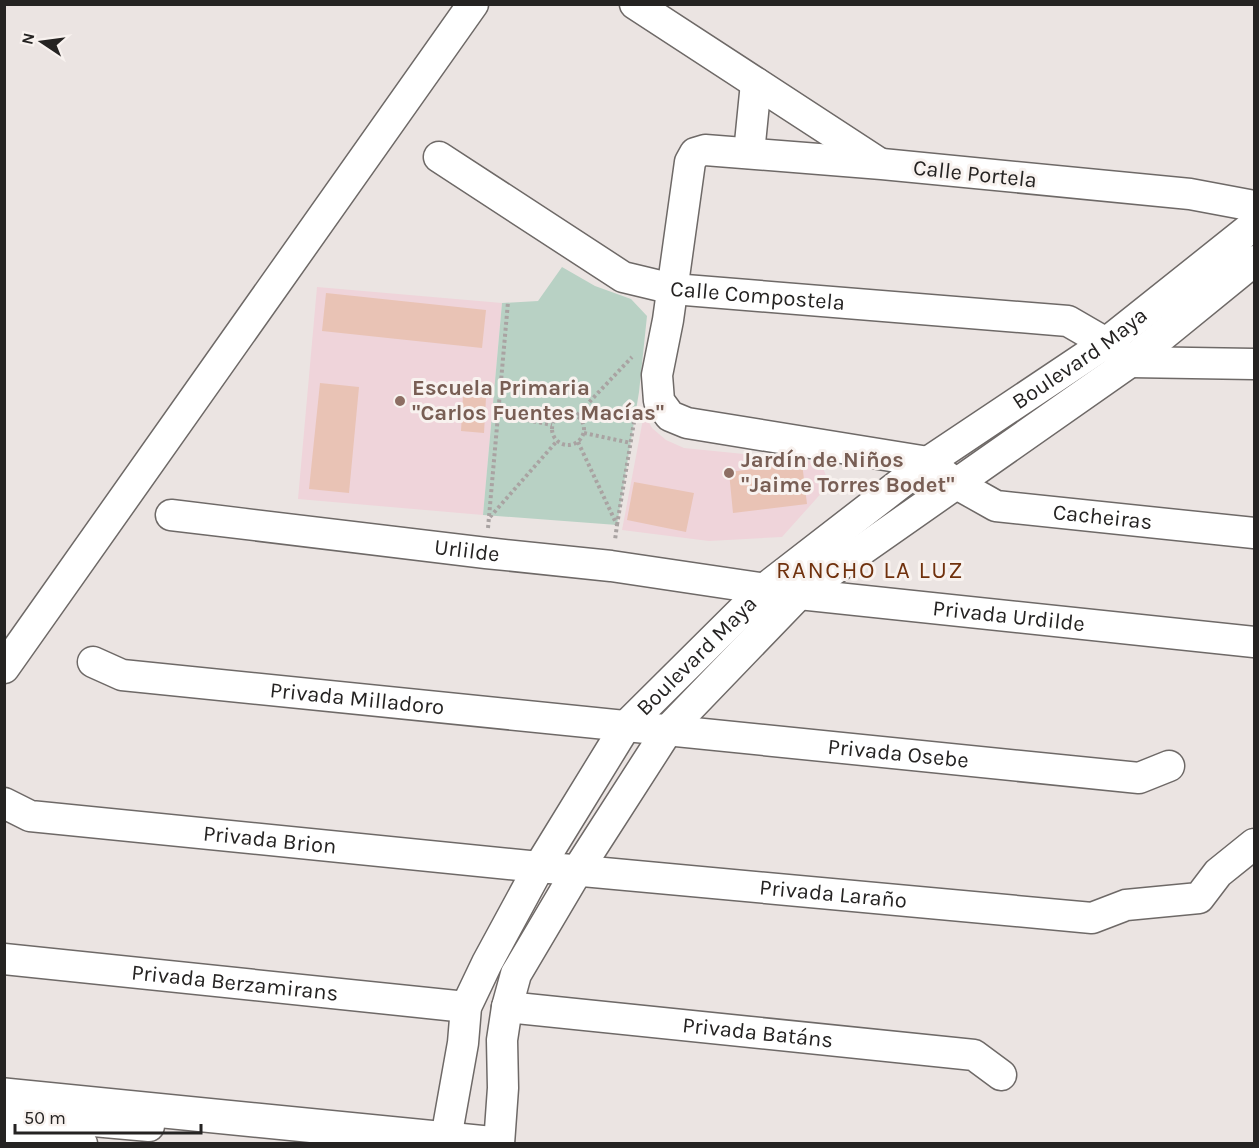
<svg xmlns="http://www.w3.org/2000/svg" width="1259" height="1148" viewBox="0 0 1259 1148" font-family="Karla,sans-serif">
	<rect width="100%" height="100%" fill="#ebe4e2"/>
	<path fill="#efd4da" d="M317,287L502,303L483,515L298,499Z
		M644,414L652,428L666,440L684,448L813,461L823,468L827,478L825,489L782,537L709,541L622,530Z"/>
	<path fill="#b8d1c4" d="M562,267L595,286L631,299L647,316L639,392L617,525L483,515L502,303L538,301Z"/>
	<path fill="#e9c3b5" d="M326,293L486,310L482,348L322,331Z
		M320,383L359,387L349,493L309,489Z
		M463,396L486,398L484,433L461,431Z
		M802,463L807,504L733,513L729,472Z
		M634,482L694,493L686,532L627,520Z"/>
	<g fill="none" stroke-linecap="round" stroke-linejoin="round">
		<g stroke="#6e6967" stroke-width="33">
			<g id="minor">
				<path d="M635,4L879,163"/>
				<path d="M749,153L756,83"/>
				<path id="s1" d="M439,157L623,277L673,289L1068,321L1106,343L1130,362L1254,364"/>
				<path id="s2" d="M1254,206L1190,194L882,164L705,150L695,153L690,162L668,320L657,375L659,401L670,416L687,423L928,462L955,483L996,506L1254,533"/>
				<path id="s3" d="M171,515L486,553L611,566L799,594L1254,642"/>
				<path id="s4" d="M93,662L122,675L1139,778L1169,766"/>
				<path d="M4,668L473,4"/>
				<path id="s5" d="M4,803L30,816L539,867L1092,918L1126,905L1199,898L1218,873L1254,844"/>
				<path id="s6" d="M4,959L466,1007"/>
				<path id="s7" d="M507,1007L974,1055L1001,1075"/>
				<path d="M4,1113L149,1126"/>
				<path d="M4,1136L82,1144"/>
				<path id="s8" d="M445,1144L463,1043L466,1007L487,963L539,867L625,727L764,589L928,462L1106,343L1254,225"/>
				<path d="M499,1144L503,1088L502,1040L507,1007L516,974L577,871L667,731L799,594L1130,362L1254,261"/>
			</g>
		</g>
		<g stroke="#6e6967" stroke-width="36">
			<path id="major" d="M4,1095L497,1144"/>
		</g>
		<path stroke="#a9a3a2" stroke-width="4" stroke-dasharray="3 3" stroke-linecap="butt" d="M552 429a16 16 0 1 1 32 0a16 16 0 1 1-32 0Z
			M498,414L552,425
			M577,415L632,357
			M584,433L631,443
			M578,442L617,525L615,540
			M490,517L557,441
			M617,525L635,416
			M488,528L508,302"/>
		<use href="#minor" stroke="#fff" stroke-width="30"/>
		<use href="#major" stroke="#fff" stroke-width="33"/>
	</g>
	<g fill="#8d6e63" stroke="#f8f2ef" stroke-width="2">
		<circle cx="400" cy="401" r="6"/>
		<circle cx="729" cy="473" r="6"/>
	</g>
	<g text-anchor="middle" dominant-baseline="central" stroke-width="6" stroke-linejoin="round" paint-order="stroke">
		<g font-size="22" fill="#252322" stroke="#f8f2ef">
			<text transform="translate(975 174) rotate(6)">Calle Portela</text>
			<text stroke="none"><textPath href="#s1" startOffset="356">Calle Compostela</textPath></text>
			<text stroke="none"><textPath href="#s8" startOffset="1048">Boulevard Maya</textPath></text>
			<text stroke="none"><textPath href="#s2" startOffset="1284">Cacheiras</textPath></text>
			<text stroke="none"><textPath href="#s3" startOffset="298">Urlilde</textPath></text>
			<text stroke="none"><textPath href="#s3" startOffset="844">Privada Urdilde</textPath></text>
			<text stroke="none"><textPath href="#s8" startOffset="562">Boulevard Maya</textPath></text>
			<text stroke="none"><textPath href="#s4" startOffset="268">Privada Milladoro</textPath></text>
			<text stroke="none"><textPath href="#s4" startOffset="812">Privada Osebe</textPath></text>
			<text stroke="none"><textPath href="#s5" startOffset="270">Privada Brion</textPath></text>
			<text stroke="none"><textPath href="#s5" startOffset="836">Privada Laraño</textPath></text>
			<text stroke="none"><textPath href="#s6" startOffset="232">Privada Berzamirans</textPath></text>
			<text stroke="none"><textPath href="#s7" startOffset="252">Privada Batáns</textPath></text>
		</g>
		<g font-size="22" font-weight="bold" fill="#785e54" stroke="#f8f2ef" text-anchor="start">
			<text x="412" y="388">Escuela Primaria<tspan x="412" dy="25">"Carlos Fuentes Macías"</tspan></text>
			<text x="741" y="460">Jardín de Niños<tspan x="741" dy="25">"Jaime Torres Bodet"</tspan></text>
		</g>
		<g font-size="24" letter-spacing="1.5" fill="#70310d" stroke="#f8f2ef">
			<text x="870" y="570">RANCHO LA LUZ</text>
		</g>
	</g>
	<rect width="1259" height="1148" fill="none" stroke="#252322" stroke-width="12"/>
	<g transform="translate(42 42) rotate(283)" stroke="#f8f2ef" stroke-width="4.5" paint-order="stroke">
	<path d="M0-4.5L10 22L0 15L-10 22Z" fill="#252322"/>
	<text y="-9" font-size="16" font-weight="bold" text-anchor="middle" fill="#252322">N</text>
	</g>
	<path d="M15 1124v9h186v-9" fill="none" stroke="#252322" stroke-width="3"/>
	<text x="24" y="1124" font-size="18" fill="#252322" stroke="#f8f2ef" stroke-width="4.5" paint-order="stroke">50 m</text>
</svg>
